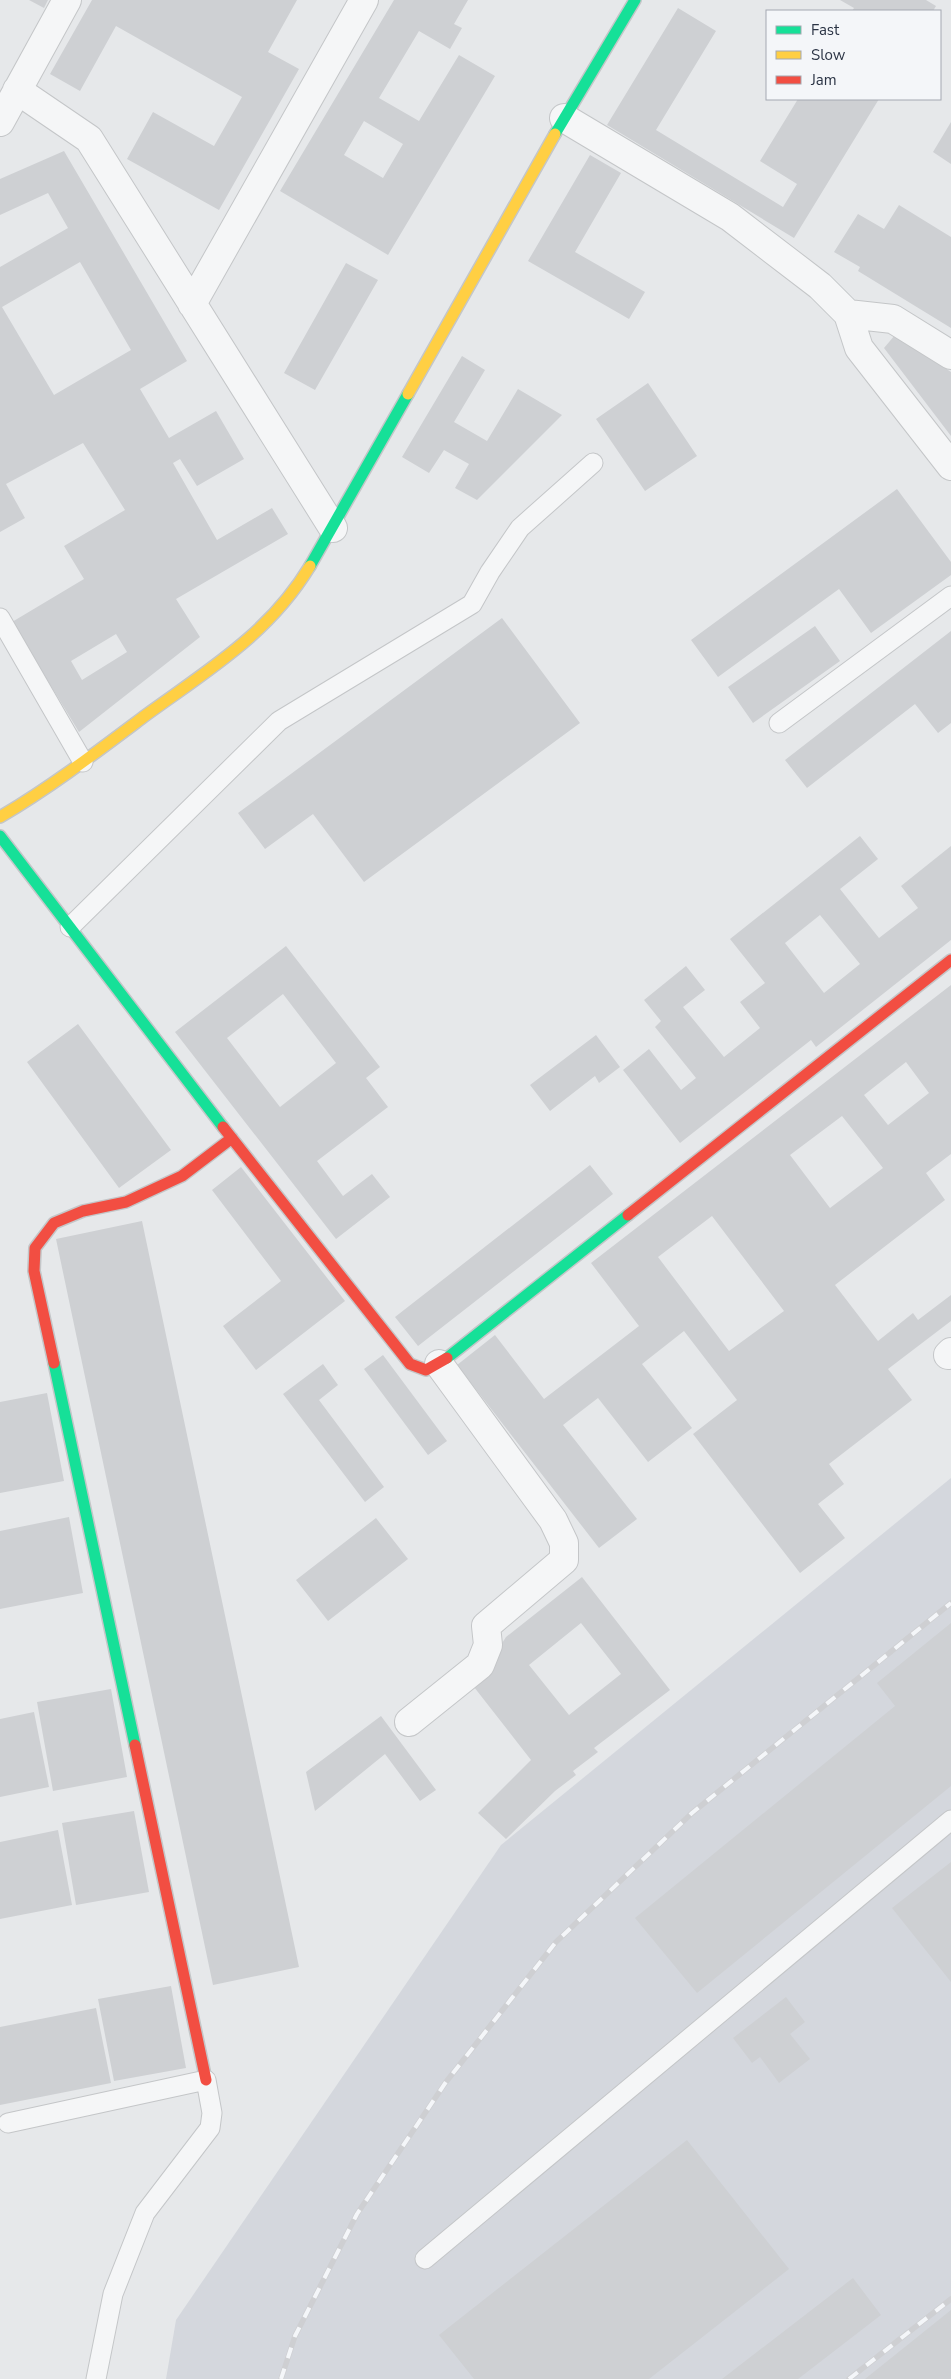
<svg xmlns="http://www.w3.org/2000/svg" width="951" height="2379" viewBox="0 0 951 2379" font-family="'Nunito Sans',sans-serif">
	<rect width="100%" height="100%" fill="#e6e8ea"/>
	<path fill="#d4d7dd" d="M951,1478V2379H166L176,2320L501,1845Z"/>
	<path fill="#ced0d3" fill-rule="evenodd" d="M29,0H48L44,8Z
		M92,0H297L268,52L299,69L219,210L127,159L153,112L214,146L242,97L116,26L80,91L50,74Z
		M394,0H468L454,24L462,28L450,49L419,31L379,98L419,121L459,55L495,76L388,255L280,191ZM364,121L403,144L383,178L344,155Z
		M840,0H926L936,6L933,11H852L854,8Z
		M678,8L716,31L656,130L783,207L797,184L760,161L798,99H879L794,238L607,125Z
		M951,122V164L933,152Z
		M64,151L187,361L140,389L169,438L216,411L244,459L197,486L180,459L173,463L217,540L272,508L288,534L176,599L200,637L79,732L12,622L84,579L64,546L125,510L83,443L6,484L25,518L0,532V267L68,228L48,193L0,215V179ZM80,262L131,350L54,395L2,307ZM116,634L127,652L82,680L71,661Z
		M590,155L621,173L575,252L645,292L629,319L528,261Z
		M899,205L951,237V328L858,271L860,267L834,252L858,214L884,229Z
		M346,263L378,280L315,390L284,373Z
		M895,335L951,372V436L884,348Z
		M462,356L485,370L454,422L487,441L518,389L562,415L477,500L455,488L469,464L444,450L429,473L402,457Z
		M648,383L697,456L645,491L596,419Z
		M897,489L951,562V575L871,633L839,589L718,677L691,640Z
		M502,618L580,723L364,882L313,814L265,849L238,813Z
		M815,626L840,661L753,723L728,687Z
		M951,631V723L938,733L915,704L807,788L785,760Z
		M860,836L878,859L840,889L879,938L918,908L901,886L951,846V940L816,1047L811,1040L680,1143L623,1070L649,1049L681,1090L696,1078L655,1027L661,1021L644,1000L686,966L705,990L683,1007L724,1057L760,1028L740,1002L765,983L730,939ZM820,915L860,964L824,993L785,943Z
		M286,946L380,1067L366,1078L388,1107L317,1161L343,1196L372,1174L390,1197L336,1239L175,1032ZM283,994L336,1063L280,1107L227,1038Z
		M951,985V1154L926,1173L945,1200L835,1285L878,1341L913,1313L918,1320L951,1295V1321L888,1369L912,1400L829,1464L844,1484L818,1504L845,1538L800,1573L693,1434L737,1400L684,1331L642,1364L692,1428L648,1462L598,1398L563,1425L637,1519L599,1548L457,1365L495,1335L544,1399L639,1326L591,1263ZM906,1062L929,1093L888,1125L864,1095ZM842,1116L883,1168L830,1208L790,1155ZM712,1216L784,1311L729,1351L658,1257Z
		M78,1024L171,1150L119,1188L27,1062Z
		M596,1035L620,1067L599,1083L595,1076L550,1111L530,1085Z
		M590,1165L613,1194L418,1346L395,1317Z
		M241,1167L345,1301L256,1370L223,1326L281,1281L212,1190Z
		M142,1221L299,1967L213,1985L56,1239Z
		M383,1355L447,1441L428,1455L364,1369Z
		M323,1364L338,1385L319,1400L384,1487L365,1502L283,1394Z
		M47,1393L64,1481L0,1493V1402Z
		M69,1517L83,1593L0,1609V1531Z
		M376,1518L408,1559L328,1621L296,1580Z
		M582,1577L670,1690L594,1748L598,1752L573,1771L576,1775L555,1791L506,1839L478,1813L531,1760L474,1687L506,1637ZM581,1623L621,1674L569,1715L529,1665Z
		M951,1623V1786L697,1993L635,1918L895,1706L877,1683Z
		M111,1689L127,1777L53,1791L37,1702Z
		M34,1712L49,1787L0,1797V1719Z
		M381,1716L436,1790L420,1801L385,1754L315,1811L306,1772Z
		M134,1811L149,1892L76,1905L62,1823Z
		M58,1830L72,1905L0,1919V1842Z
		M951,1862V1982L892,1908Z
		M171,1986L186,2068L114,2081L98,1999Z
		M786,1997L805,2022L790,2034L810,2059L779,2083L760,2057L752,2063L733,2038Z
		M96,2008L111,2083L0,2105V2027Z
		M687,2140L789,2269L649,2379H474L439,2335Z
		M853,2278L881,2315L798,2379H722Z
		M951,2310V2379H865Z"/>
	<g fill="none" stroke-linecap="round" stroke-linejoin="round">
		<g stroke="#c4c6c8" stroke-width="21">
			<path id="lane" d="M0,618L83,762
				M779,723L951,596
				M70,927L279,721L472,604L490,572L520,528L593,463
				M8,2123L206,2080L212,2113L210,2128L145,2213L113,2294L96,2379
				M425,2259L951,1820"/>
		</g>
		<g stroke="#c4c6c8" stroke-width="30">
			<path id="street" d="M17,90L89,139L333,528
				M564,118L730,217L820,286L848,314L859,348L951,466
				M0,122L67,0
				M192,304L364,0
				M848,314L893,319L951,355
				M948,1355L951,1352
				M409,1722L480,1665L488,1645L486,1626L564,1560V1543L553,1520L439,1364"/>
		</g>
		<g stroke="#c4c6c8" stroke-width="14">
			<path id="fast" d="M555,134L635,0
				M310,566L408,394
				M0,836L223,1127
				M447,1358L628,1215
				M54,1363L135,1745"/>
		</g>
		<g stroke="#c4c6c8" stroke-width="14">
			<path id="slow" d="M408,394L555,134
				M0,817C51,787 98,751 146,715C208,670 269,634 310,566"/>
		</g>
		<g stroke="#c4c6c8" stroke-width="14">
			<path id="jam" d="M223,1127L410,1364L426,1370L447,1358
				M628,1215L951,960
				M54,1363L34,1271L35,1248L54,1223L83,1211L126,1202L182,1176L232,1138
				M135,1745L206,2080"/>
		</g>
		<use href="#lane" stroke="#f5f6f7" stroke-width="19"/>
		<use href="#street" stroke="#f5f6f7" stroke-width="28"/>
		<use href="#fast" stroke="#16e098" stroke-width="11"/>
		<use href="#slow" stroke="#ffcf43" stroke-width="11"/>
		<use href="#jam" stroke="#f24e42" stroke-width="11"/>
		<g stroke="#cecfd2" stroke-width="5.5">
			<path id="rail" d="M281,2379L295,2336L357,2214L446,2082L556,1942L692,1813L951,1603
				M849,2379L951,2299"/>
		</g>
		<use href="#rail" stroke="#f4f6f9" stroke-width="4" stroke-dasharray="11" stroke-linecap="butt"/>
	</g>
	<rect x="766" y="10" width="175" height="90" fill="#f4f6f9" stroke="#a4a8b1"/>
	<rect x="776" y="26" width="25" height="8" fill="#16e098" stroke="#a4a8b1"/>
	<text x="811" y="35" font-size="15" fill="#2b3445">Fast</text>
	<rect x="776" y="51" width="25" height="8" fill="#ffcf43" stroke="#a4a8b1"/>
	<text x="811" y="60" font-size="15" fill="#2b3445">Slow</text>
	<rect x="776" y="76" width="25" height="8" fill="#f24e42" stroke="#a4a8b1"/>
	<text x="811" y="85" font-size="15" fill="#2b3445">Jam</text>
</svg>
